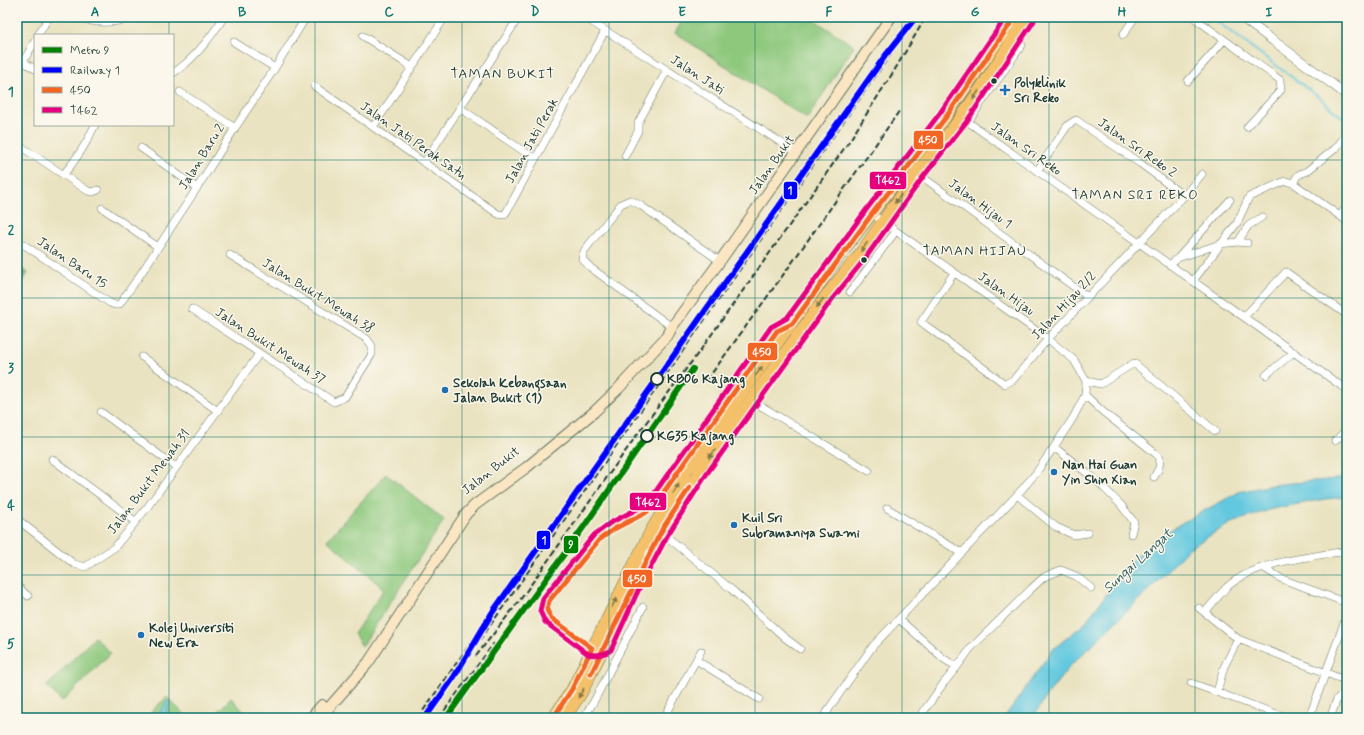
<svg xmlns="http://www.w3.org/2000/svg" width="1364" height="735" viewBox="0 0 1364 735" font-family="Mynerve,sans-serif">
	<rect width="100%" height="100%" fill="#fbf7ec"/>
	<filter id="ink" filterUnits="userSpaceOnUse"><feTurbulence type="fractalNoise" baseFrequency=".025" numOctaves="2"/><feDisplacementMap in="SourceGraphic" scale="8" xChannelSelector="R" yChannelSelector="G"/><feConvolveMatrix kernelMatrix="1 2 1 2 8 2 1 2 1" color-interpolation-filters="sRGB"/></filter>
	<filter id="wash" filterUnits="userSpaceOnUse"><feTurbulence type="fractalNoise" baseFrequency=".012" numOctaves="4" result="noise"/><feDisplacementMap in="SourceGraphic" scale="16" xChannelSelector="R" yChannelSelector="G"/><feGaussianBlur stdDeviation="0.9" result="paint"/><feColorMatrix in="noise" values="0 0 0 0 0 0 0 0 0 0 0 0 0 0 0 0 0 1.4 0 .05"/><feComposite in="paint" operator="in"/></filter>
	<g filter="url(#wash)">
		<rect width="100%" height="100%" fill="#eae3c1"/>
		<path fill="#8dc87d" stroke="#568258" d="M672,17H810L854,46L807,119L675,33L681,23Z
			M386,474L444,520L362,646L354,634L384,589L327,540Z
			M95,637L111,653L62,702L47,686Z
			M167,697L188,718H157L151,712Z
			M231,698L250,718H211Z"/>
		<path fill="#72ac6c" stroke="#487450" d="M17,265L28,273L17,288Z"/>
		<path fill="#61c7df" stroke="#40828a" d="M1347,478V497L1325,499L1272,509L1231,523L1189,548L1158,581L1070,666L1047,695L1033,718H1004L1053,649L1083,625L1132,561L1153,541L1185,521L1239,492L1272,485Z
			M168,700L170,702L164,718H157Z"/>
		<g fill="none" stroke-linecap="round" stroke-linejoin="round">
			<path stroke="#61c7df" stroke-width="2" d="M1211,17L1320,98L1333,110L1347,121"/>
		</g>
	</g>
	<g filter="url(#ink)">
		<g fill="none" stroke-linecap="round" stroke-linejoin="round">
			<g stroke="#667765" stroke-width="8">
				<path id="minor" d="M78,17C95,24 115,24 131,17
					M584,17L796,152
					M1193,17L1280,80L1281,90L1247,127
					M38,35L49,17
					M1123,35L1135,17
					M363,36L412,67
					M234,42L275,68
					M17,58L35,69
					M23,62L35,41
					M173,73C194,60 211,37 224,17
					M1188,81L1224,40
					M314,86L498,214L504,215L507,211L605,31
					M180,92L235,128
					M460,108L535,159
					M961,117L1347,390
					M968,122L1022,45L1010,38
					M373,127L445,17
					M17,144L88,191L93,192L98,190
					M141,148L197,188
					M625,156L638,131V123L667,70
					M424,163L519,17
					M1037,171L1068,125L1076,120L1141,164L1184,196
					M917,173L1088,297
					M63,175C77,159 86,145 95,125
					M1293,183L1298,175L1307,171L1336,148L1347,134
					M102,208L158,247
					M1340,216L1347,206
					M17,240L110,303L115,305H119L138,278L197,188L235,128L275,68L306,17
					M1238,242L1248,226L1262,217
					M1178,258L1230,200
					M1170,265L1178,258L1220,244L1238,242L1247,243
					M954,273L921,322L1005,384L1013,380L1048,339L1184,196L1202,174
					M1193,281L1237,223L1249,197L1285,181L1293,183L1347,221
					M850,292L896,231
					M192,309L334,402L345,397L372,354V346L367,339L230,255
					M1244,317L1286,272L1347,315
					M672,327L591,268L582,259L584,251L621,204L630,200L640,205L720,261
					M142,357L218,411
					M1266,375L1294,352
					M1086,381L1101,384L1134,363L1215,431
					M1085,395L1102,411L1155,453L1160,458L1159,468L1154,477
					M751,400L869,471
					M101,412L176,467
					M1335,441L1347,429
					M1054,447L1096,480L1121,505L1134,522L1131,534
					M52,459L135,521
					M1017,495L1056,527L1074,535L1088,533
					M887,508L962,553
					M17,519L74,564L85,567L115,547L146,509L259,354
					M661,532L731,589L784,637L800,649
					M1264,568L1282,579L1347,603
					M17,586L28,596
					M1199,608L1238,639L1347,681
					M1205,612C1212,604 1219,595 1227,587C1256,561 1310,557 1347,551
					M899,619L944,659L957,667L971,648L1031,589L1044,577L1061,570L1076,576L1091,588
					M696,660L759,699
					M1191,683L1288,718
					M1217,692L1224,667L1238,639
					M17,694L18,693
					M583,718L593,703L643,607
					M664,718L701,651
					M824,718L830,707L873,646L1017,495L1036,473L1054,447L1073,418L1085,395L1086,381L1074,360L1048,339L872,214
					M919,718L943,684L957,667
					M1309,718L1347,615
					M1330,718L1337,699L1340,696H1347"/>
			</g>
			<g stroke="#667765" stroke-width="10">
				<path id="tertiary" d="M1241,17L1347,95"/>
			</g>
			<g stroke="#667765" stroke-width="12">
				<path id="secondary" d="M311,718L322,705
					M320,718L368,663L466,514L475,505L527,467L594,412L618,389L668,335L672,327L720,261L891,17"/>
			</g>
			<g stroke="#667765" stroke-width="12">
				<path id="primary" d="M553,718L572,689L651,530L688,469L839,257L946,117L1015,17
					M565,718L581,694L614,628L631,590L661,532L702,468L827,294L858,256L917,173L961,117L1028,17"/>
			</g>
			<use href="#minor" stroke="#fff" stroke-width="7"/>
			<use href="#tertiary" stroke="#fff" stroke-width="9"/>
			<use href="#secondary" stroke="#fbe6c3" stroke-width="10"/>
			<use href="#primary" stroke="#f4c16a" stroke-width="11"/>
			<path stroke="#1f3d34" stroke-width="2" stroke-dasharray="6 3" stroke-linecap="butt" d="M707,380L791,264L900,110
				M476,656L520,600L639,432L702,348L848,143L894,71L926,17
				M454,677L917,17
				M418,718L479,631
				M439,718L494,643"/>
			<g stroke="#fbf7ec" stroke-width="8">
				<path id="bus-1" d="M591,674L651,551L663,528L690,487
					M553,718L572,689L592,648L551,618L547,610L549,601L599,540L614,529L645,513L654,506L777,331L792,324L872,214L946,117L1015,17"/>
			</g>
			<g stroke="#fbf7ec" stroke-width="8">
				<path id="bus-2" d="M1006,17L940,113L866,210L787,318L771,327L649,501L641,507L610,523L594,535L543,598L540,611L545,622L588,654C595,656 606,654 611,650L637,593L667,536L708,472L833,298L864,260L923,177L967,121L1034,21"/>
			</g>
			<use href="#bus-1" stroke="#f26522" stroke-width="5"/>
			<use href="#bus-2" stroke="#e5007d" stroke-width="5"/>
			<g stroke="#fbf7ec" stroke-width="9">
				<path id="rail-1" d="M425,718L454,677L492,613L885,56L916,17"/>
			</g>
			<use href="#rail-1" stroke="#00f" stroke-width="6"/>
			<g stroke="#fbf7ec" stroke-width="9">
				<path id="metro-1" d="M446,718L585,525L693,369"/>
			</g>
			<use href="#metro-1" stroke="#008000" stroke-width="6"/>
		</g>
		<defs><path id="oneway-solid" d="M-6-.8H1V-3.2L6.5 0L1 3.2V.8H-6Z"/></defs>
		<g fill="#7f784c">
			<use href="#oneway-solid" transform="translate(976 95) rotate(124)"/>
			<use href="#oneway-solid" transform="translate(898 199) rotate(126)"/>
			<use href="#oneway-solid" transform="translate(864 247) rotate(125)"/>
			<use href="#oneway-solid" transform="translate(820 303) rotate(126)"/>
			<use href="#oneway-solid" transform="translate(759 371) rotate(-54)"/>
			<use href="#oneway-solid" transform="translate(712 454) rotate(125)"/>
			<use href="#oneway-solid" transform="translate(676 489) rotate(-58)"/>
			<use href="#oneway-solid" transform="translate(614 603) rotate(-63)"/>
			<use href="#oneway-solid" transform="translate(581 693) rotate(120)"/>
		</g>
	</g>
	<path fill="none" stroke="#0f766e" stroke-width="1" stroke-opacity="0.55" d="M169,17V35M315,17V718M462,17V718M609,17V718M755,17V718M902,17V718M1049,17V718M1195,17V718M169,125V718M17,160H1347M17,298H1347M17,437H1347M17,575H1347"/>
	<g fill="#1f3d34" stroke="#fbf7ec" stroke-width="1.5">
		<circle cx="994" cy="81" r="3.5"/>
		<circle cx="864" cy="260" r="3.5"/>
	</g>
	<g fill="#1f6fb2" stroke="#fbf7ec" stroke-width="1.5">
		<path d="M1003 84h4v4h4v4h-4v4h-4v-4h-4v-4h4z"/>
		<circle cx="445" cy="390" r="4"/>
		<circle cx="1054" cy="472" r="4"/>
		<circle cx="734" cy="525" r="4"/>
		<circle cx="141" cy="635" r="4"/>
	</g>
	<g fill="#fbf7ec" stroke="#1f3d34" stroke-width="2">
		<circle cx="657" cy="379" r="6"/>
		<circle cx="647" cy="436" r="6"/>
	</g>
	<g text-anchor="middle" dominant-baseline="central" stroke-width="3" stroke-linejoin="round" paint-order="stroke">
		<g font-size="13" fill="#1f3d34" stroke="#fbf7ec">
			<text transform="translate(697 75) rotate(33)">Jalan Jati</text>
			<text transform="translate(413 141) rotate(35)">Jalan Jati Perak Satu</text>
			<text transform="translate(532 141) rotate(-61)">Jalan Jati Perak</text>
			<text transform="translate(1137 148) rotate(35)">Jalan Sri Reko 2</text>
			<text transform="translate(1026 149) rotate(35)">Jalan Sri Reko</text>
			<text transform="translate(202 157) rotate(-58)">Jalan Baru 2</text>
			<text transform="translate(772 165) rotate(-55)">Jalan Bukit</text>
			<text transform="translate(980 204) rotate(36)">Jalan Hijau 1</text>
			<text transform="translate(72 263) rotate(34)">Jalan Baru 15</text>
			<text transform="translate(1006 294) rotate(35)">Jalan Hijau</text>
			<text transform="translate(318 296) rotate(32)">Jalan Bukit Mewah 38</text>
			<text transform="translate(1064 306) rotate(-47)">Jalan Hijau 2/2</text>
			<text transform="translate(270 346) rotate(33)">Jalan Bukit Mewah 37</text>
			<text transform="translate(491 471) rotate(-38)">Jalan Bukit</text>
			<text transform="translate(149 482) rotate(-53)">Jalan Bukit Mewah 31</text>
		</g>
		<g font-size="13" font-weight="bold" fill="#1f3d34" stroke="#fbf7ec" text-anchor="start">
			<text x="1014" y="83">Polyklinik<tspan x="1014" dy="15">Sri Reko</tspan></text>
			<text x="453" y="383">Sekolah Kebangsaan<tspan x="453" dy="15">Jalan Bukit (1)</tspan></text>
			<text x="1062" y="465">Nan Hai Guan<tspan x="1062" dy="15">Yin Shin Xian</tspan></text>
			<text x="742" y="518">Kuil Sri<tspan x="742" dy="15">Subramaniya Swami</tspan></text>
			<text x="149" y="628">Kolej Universiti<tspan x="149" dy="15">New Era</tspan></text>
		</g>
		<g font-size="13" font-weight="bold" fill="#1f3d34" stroke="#fbf7ec" text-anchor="start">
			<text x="667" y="379">KB06 Kajang</text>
			<text x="657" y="436">KG35 Kajang</text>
		</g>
		<g font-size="14" letter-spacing="1" fill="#1f3d34" stroke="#fbf7ec">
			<text x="503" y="74">TAMAN BUKIT</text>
			<text x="1135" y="195">TAMAN SRI REKO</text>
			<text x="975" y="251">TAMAN HIJAU</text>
		</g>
		<g font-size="14" font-style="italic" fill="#30605f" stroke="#fbf7ec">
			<text transform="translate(1138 561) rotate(-42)">Sungai Langat</text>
		</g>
	</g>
	<g stroke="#fbf7ec" stroke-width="1.5">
		<rect x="913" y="130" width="31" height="20" rx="4" fill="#f26522"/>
		<rect x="869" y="171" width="38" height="19" rx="4" fill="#e5007d"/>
		<rect x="783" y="181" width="15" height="19" rx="4" fill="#00f"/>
		<rect x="747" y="342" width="31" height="19" rx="4" fill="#f26522"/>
		<rect x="629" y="492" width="38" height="19" rx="4" fill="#e5007d"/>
		<rect x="536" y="530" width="15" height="20" rx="4" fill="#00f"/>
		<rect x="563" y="535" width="16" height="19" rx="4" fill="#008000"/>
		<rect x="622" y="569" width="31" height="19" rx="4" fill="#f26522"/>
	</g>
	<g font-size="11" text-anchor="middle" font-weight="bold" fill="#fff">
		<text x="928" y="144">450</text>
		<text x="888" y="184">T462</text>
		<text x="790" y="194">1</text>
		<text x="762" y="356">450</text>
		<text x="648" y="506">T462</text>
		<text x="544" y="544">1</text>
		<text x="571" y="548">9</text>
		<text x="637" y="583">450</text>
	</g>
	<rect width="1364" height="735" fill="none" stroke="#fbf7ec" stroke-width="44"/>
	<rect x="34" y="34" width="140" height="92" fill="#fbf7ec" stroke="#a3ada2"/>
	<rect x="42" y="47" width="20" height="6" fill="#008000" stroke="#a3ada2"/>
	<text x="70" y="54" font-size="12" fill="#1f3d34">Metro 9</text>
	<rect x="42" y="67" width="20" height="6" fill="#0000ff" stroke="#a3ada2"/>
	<text x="70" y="74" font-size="12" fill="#1f3d34">Railway 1</text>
	<rect x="42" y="87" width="20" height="6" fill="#f26522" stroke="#a3ada2"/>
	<text x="70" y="94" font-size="12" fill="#1f3d34">450</text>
	<rect x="42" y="107" width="20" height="6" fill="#e5007d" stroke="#a3ada2"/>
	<text x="70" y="114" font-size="12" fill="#1f3d34">T462</text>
	<rect x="22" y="22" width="1320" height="691" fill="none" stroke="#0f766e" stroke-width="1.5"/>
	<g font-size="13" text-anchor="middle" font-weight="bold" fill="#0f766e">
		<text x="95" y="16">A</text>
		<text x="242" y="16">B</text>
		<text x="389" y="16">C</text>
		<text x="535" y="16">D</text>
		<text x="682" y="16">E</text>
		<text x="829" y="16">F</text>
		<text x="975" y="16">G</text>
		<text x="1122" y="16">H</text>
		<text x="1269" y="16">I</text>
		<text x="11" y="96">1</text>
		<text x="11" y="234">2</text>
		<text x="11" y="372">3</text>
		<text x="11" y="510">4</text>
		<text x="11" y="648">5</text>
	</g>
</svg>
